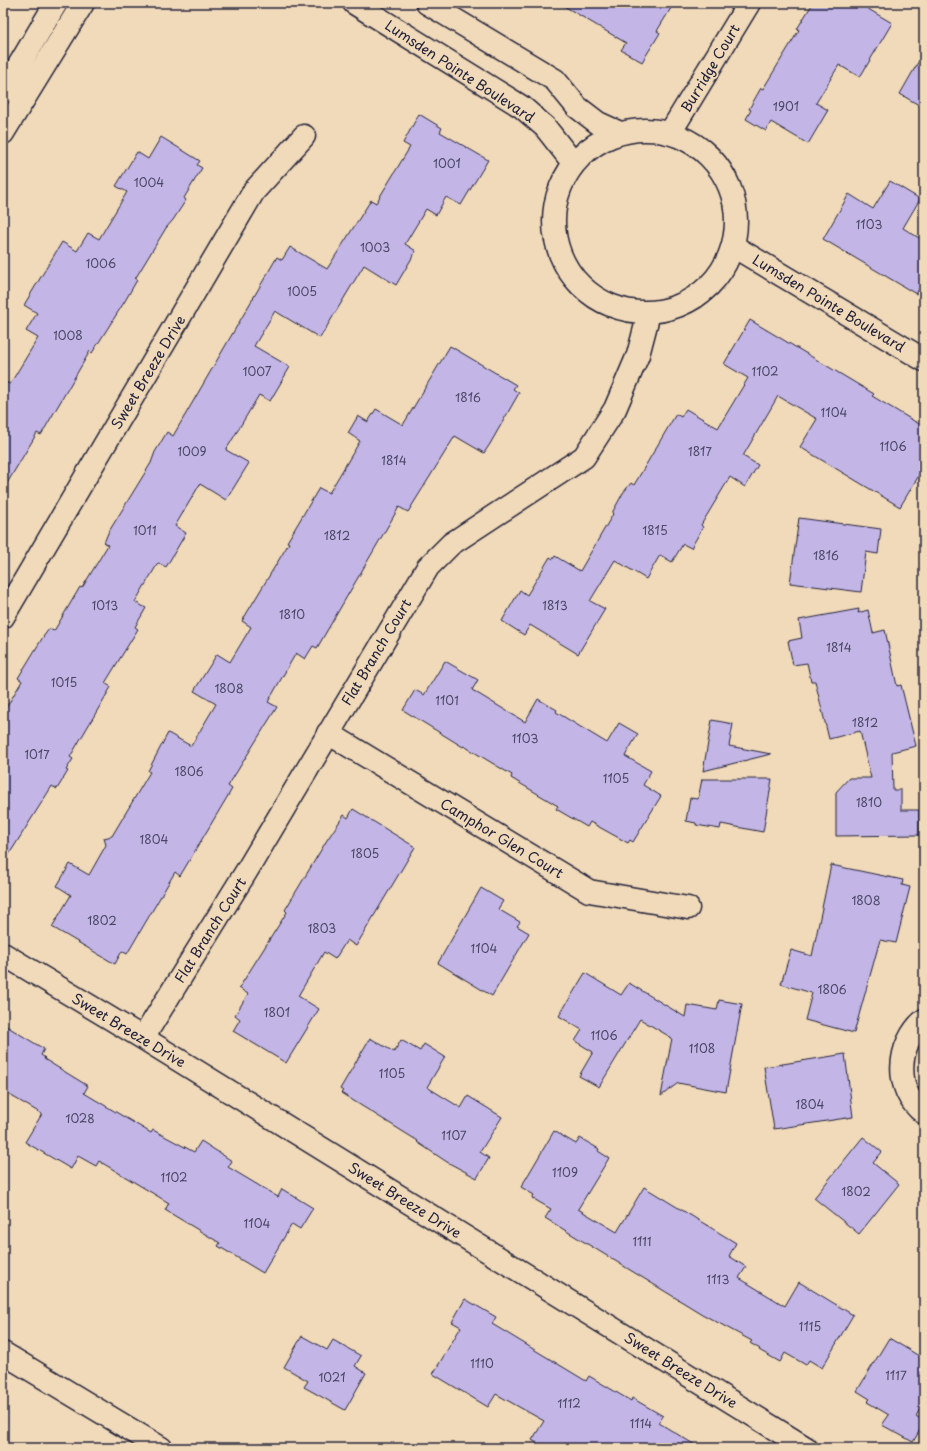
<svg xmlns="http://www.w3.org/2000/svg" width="927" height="1451" viewBox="0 0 927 1451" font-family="'Playpen Sans',sans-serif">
	<rect width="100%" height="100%" fill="#f1dab9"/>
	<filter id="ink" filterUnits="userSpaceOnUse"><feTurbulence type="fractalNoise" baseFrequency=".025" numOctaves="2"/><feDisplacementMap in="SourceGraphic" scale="8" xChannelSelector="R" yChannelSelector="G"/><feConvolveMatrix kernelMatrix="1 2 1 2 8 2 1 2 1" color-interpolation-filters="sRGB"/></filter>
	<g filter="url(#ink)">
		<path fill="#c3b6e7" stroke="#22223b" d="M559,3H674L657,31L660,33L642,62L621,50L626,43Z
			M813,3H858L892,23L860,77L839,65L816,103L828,110L808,144L771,122L766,131L746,119L751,110L749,109L761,88L763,89L799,30L797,29Z
			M924,52V108L900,94Z
			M419,114L442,128L440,132L488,160L461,205L446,197L436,215L426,209L405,244L416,251L396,285L364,265L320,338L275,311L254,346L290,367L270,401L259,395L226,450L249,463L226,500L200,484L175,526L186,533L166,567L158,563L135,602L146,608L135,627L138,629L105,683L111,687L70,757L73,759L66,770L68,771L57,789L52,786L3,864V713L22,681L18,678L43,637L49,629L54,631L80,587L82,588L108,545L104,543L108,533L151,463L155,452L167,432L173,436L277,257L282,260L290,247L327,269L371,200L376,203L410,147L403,143Z
			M161,137L200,161L197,165L202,168L184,198L186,200L173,220L166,228L135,279L137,280L125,301L92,353L90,351L41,435L37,433L3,490V381L10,384L38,338L26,331L37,313L24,305L62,242L77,251L88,233L99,239L127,192L116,186L137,152L148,159Z
			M890,181L920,199L903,228L924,241V281L916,294L823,239L849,194L873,209Z
			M750,320L874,394L872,396L924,427V467L900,507L800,447L817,419L778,396L743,456L758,465L745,487L730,477L701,525L703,527L691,548L683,544L672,562L660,555L646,579L615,560L590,601L605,609L578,654L530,625L524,635L502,621L520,590L527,595L550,557L553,559L555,556L580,571L613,514L612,513L623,493L631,483L634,485L676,414L681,417L686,409L718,428L748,378L724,364Z
			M450,346L516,385L513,389L519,393L490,444L484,453L455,436L408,512L399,507L317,648L313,646L305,659L296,653L268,702L277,707L228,786L232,789L180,876L175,872L127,954L122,951L115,964L52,927L71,895L57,886L70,864L89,875L106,845L104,838L112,836L150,772L148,771L168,733L191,746L216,704L194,691L217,654L230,662L251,627L242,621L289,543L287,542L319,488L329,493L360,441L348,433L358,416L368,422L376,409L403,425Z
			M799,518L881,529L878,554L866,552L861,592L790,583Z
			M859,609L858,613L868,610L873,633L885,630L897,686L901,685L916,746L892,752L893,790H901V810H919V835L836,836V792L849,778H871L860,731L829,739L815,681H811L807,663L793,665L788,641L802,638L799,620Z
			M445,661L478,680L472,690L525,722L538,699L557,710L556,712L607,743L619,723L638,734L625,756L651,771L643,785L661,796L633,842L630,840L628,843L590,822L587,827L556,809L558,806L511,778L512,775L464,746L463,747L403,710L415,690L424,695Z
			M712,720L733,724L729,746L771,754L703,771Z
			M702,779H772L763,832L721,824L720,829L696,825V823L686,821L690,798L698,799Z
			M353,809L415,847L356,946L347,940L335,959L324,952L298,996L319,1009L286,1063L233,1031L240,1019L235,1015L248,994L239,988L287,912L285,910L327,840L344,815L348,818Z
			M831,865L903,880L902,885L910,887L896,943L880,940L854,1033L805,1020L812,993L781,984L791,950L812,956Z
			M481,888L503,901L498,909L520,922L517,926L529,933L492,996L438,963Z
			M585,973L621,995L629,983L685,1017L687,1005L717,1010L719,1000L742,1004L726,1092L678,1083L661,1096L672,1038L640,1019L599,1087L579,1076L593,1052L575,1041L582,1030L559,1016Z
			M3,1024L44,1049L41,1055L45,1058L44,1059L88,1086L84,1093L151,1133L153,1130L194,1152L201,1141L232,1161L228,1167L278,1197L282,1189L313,1208L300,1229L292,1224L263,1273L218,1246L220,1243L165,1210L169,1203L99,1161L96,1166L78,1156L71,1169L25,1142L42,1114L3,1091Z
			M370,1038L394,1052L401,1040L420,1051L424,1044L445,1057L427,1087L461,1108L468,1096L502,1117L480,1152L489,1158L477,1178L447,1162L417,1142L418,1141L341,1093L343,1091L340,1089Z
			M845,1054L853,1117L774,1129L764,1067Z
			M554,1131L576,1144L580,1138L599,1149L598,1151L609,1158L578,1209L617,1232L644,1187L736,1243L729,1256L746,1267L739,1278L785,1306L799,1282L853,1315L822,1368L809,1360L806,1365L785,1353L780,1362L759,1350L760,1349L750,1343L752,1341L702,1314L545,1218L551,1209L532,1198L534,1195L521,1187Z
			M863,1137L882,1152L873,1163L899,1184L859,1234L814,1198Z
			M465,1299L496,1317L492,1324L586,1381L589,1376L631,1401L632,1398L663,1416L659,1423L700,1448H545L532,1440L544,1421L496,1394L488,1407L433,1374L461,1327L452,1322Z
			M302,1336L327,1350L333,1340L361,1356L355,1366L366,1373L345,1410L304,1387L308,1381L284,1367Z
			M889,1338L924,1359V1402L916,1416L924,1421V1423L913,1442L882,1425L889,1415L867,1402L870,1399L857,1391Z"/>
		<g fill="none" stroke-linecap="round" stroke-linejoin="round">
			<g stroke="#22223b" stroke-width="25">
				<path id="minor" d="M354,3L522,107L545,127L574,164
					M427,3L555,80L577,107L598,123L620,133
					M3,92L56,3
					M554 221a91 91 0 1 1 182 0a91 91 0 1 1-182 0Z
					M3,133L83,3
					M670,133L749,3
					M733,246L924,360
					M3,617L254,191L304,136
					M328,733L589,891L688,908
					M3,954L143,1038L806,1448
					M924,1020C897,1044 893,1090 924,1113
					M143,1038L246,872L428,567L451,544L584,457L615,409L638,355L649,313
					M3,1353L161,1448"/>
			</g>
			<use href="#minor" stroke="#f1dab9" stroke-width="22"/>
		</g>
	</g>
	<g text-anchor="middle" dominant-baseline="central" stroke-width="3.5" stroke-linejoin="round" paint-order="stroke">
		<g font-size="12" fill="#4a4766">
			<text x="786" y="106">1901</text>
			<text x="447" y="163">1001</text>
			<text x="149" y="182">1004</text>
			<text x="869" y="224">1103</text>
			<text x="375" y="247">1003</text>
			<text x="101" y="263">1006</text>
			<text x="302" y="291">1005</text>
			<text x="68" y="335">1008</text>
			<text x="257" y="371">1007</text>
			<text x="765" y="371">1102</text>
			<text x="468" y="397">1816</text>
			<text x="834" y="412">1104</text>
			<text x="893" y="446">1106</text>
			<text x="192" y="451">1009</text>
			<text x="700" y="451">1817</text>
			<text x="394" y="460">1814</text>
			<text x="145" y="530">1011</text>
			<text x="655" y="530">1815</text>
			<text x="337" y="535">1812</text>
			<text x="826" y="555">1816</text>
			<text x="105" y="605">1013</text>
			<text x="555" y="605">1813</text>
			<text x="292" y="614">1810</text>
			<text x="839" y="647">1814</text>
			<text x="64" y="682">1015</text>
			<text x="229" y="688">1808</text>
			<text x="447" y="700">1101</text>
			<text x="865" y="722">1812</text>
			<text x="525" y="738">1103</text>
			<text x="37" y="754">1017</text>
			<text x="189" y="771">1806</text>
			<text x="616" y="778">1105</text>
			<text x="869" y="802">1810</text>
			<text x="154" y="839">1804</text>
			<text x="365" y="853">1805</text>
			<text x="866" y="900">1808</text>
			<text x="102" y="920">1802</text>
			<text x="322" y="928">1803</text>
			<text x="484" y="948">1104</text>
			<text x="832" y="989">1806</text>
			<text x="277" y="1012">1801</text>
			<text x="604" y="1035">1106</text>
			<text x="702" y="1048">1108</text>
			<text x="392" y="1073">1105</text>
			<text x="810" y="1104">1804</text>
			<text x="80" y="1118">1028</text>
			<text x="454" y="1135">1107</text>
			<text x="565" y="1172">1109</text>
			<text x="174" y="1177">1102</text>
			<text x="856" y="1191">1802</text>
			<text x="257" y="1223">1104</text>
			<text x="642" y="1241">1111</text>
			<text x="718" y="1279">1113</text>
			<text x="810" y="1326">1115</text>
			<text x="482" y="1363">1110</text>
			<text x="896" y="1375">1117</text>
			<text x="332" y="1377">1021</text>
			<text x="569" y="1403">1112</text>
			<text x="641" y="1423">1114</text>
		</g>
		<g font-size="14" fill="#22223b" stroke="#f1dab9">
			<text transform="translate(710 68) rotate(-59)">Burridge Court</text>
			<text transform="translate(460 71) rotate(33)">Lumsden Pointe Boulevard</text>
			<text transform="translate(829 303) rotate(31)">Lumsden Pointe Boulevard</text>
			<text transform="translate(148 372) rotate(-59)">Sweet Breeze Drive</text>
			<text transform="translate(376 652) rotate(-59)">Flat Branch Court</text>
			<text transform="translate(502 838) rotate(31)">Camphor Glen Court</text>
			<text transform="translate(210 930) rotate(-58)">Flat Branch Court</text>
			<text transform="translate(129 1030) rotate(31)">Sweet Breeze Drive</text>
			<text transform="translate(405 1200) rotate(32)">Sweet Breeze Drive</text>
			<text transform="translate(681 1370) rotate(32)">Sweet Breeze Drive</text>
		</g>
	</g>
	<rect width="927" height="1451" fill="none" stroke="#f1dab9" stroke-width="16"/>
	<rect x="8" y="8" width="911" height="1435" fill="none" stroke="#22223b" stroke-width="1.5" filter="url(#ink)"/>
</svg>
